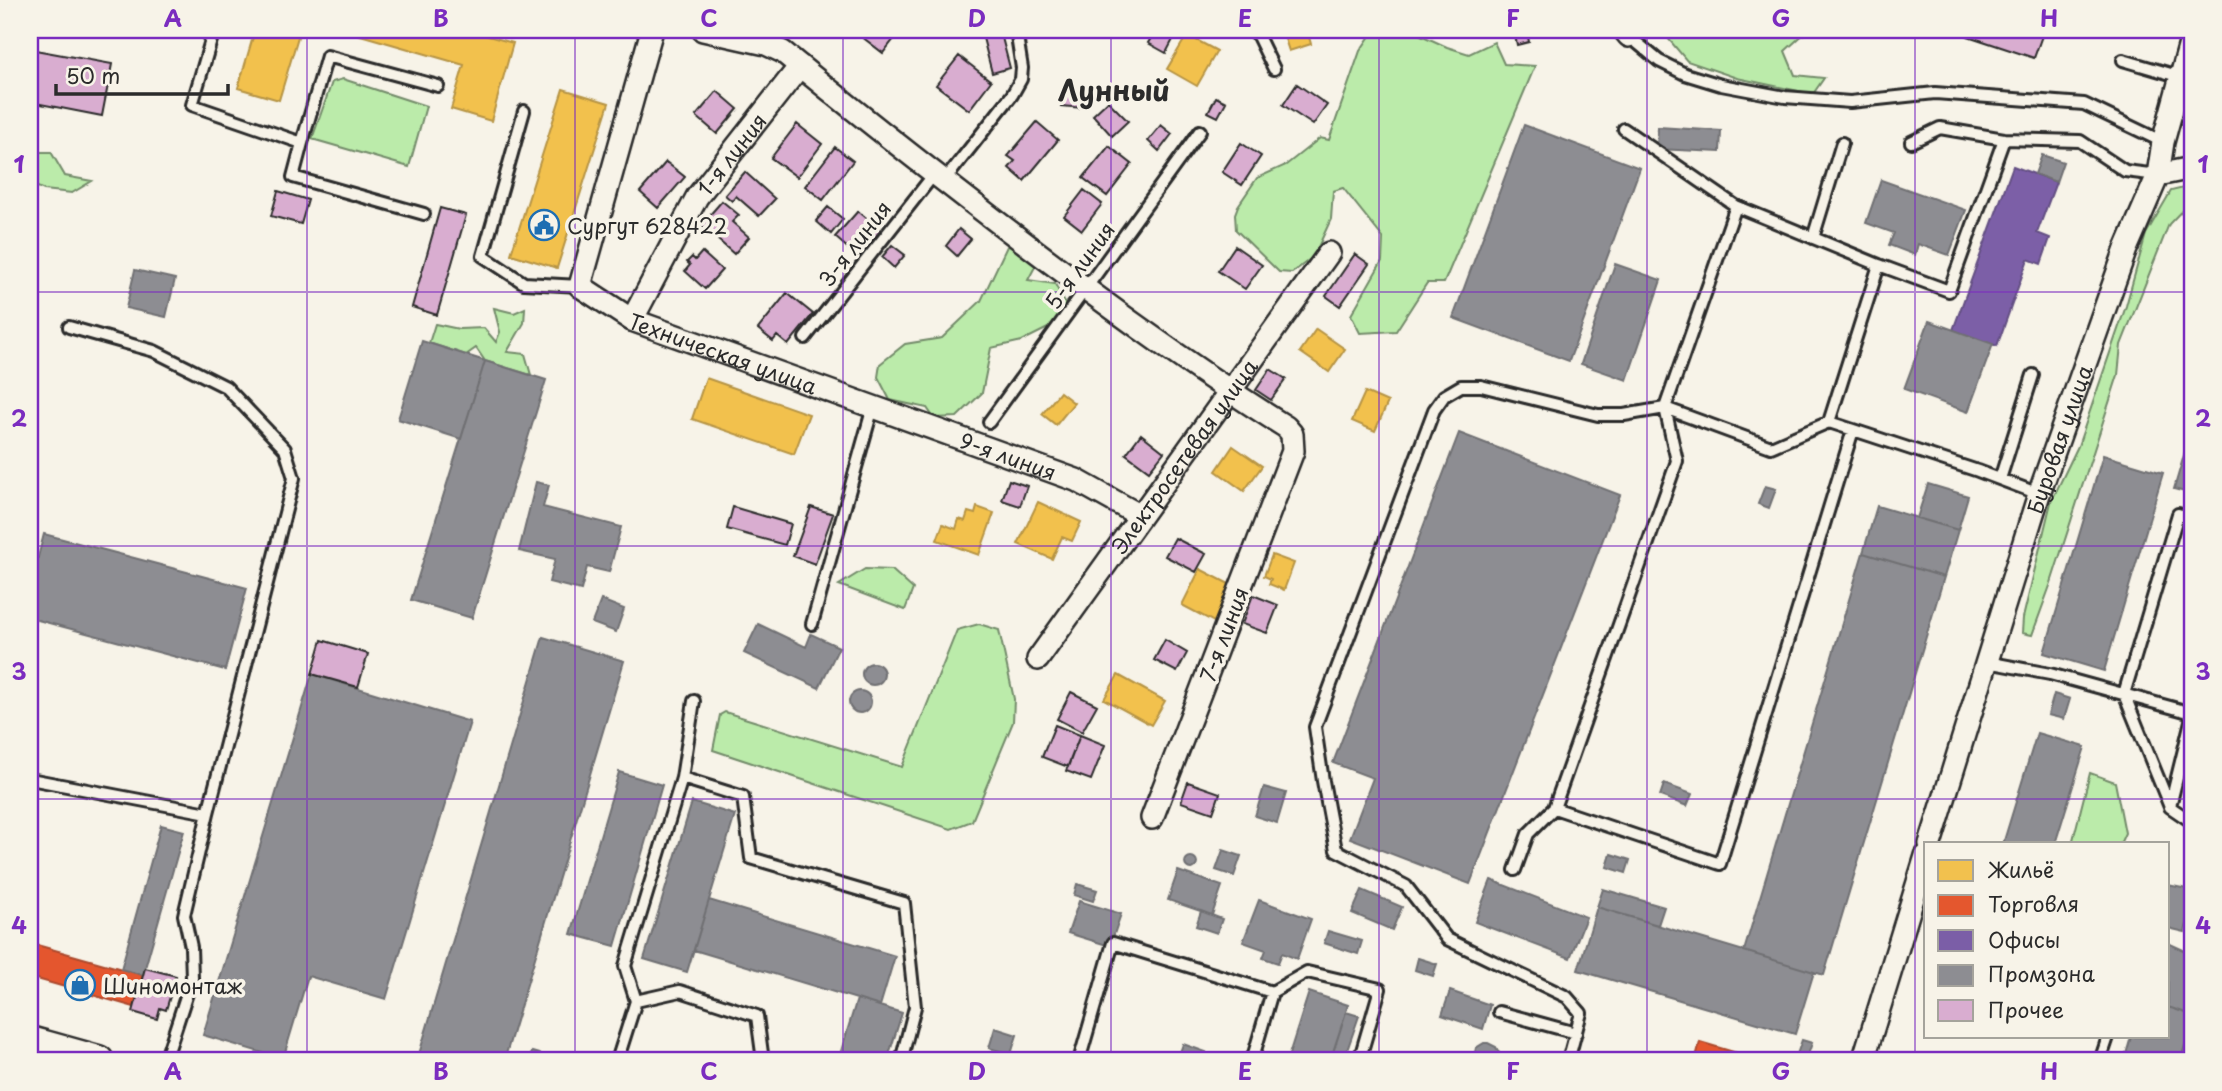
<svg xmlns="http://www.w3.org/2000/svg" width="2222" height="1091" viewBox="0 0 2222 1091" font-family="'Playpen Sans',sans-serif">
	<rect width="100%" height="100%" fill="#f7f3e8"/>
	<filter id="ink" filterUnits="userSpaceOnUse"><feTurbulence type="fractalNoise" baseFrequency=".0143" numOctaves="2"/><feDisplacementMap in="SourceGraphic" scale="14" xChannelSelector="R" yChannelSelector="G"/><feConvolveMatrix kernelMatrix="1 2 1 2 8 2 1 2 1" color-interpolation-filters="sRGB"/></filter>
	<g filter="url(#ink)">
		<path fill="#bbebaa" stroke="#738b6a" stroke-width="2" d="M1374,30H1410L1447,47L1469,54L1494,42L1504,64L1535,66L1444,283H1427L1396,331L1360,333L1351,315L1382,261L1383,238L1343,188L1333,191L1331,219L1314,256L1292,273L1279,272L1236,230L1235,214L1238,206L1257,178L1286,165L1320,138L1329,140L1360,51Z
			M1661,30H1808L1785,51L1795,75L1824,78L1813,94L1737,78L1687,61Z
			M343,79L426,106L409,167L312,139L332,82Z
			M30,152H51L65,176L92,181L72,193L44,190L33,185L30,171Z
			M2192,186V200L2169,224L2121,345L2118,375L2051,583L2032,635L2022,633L2023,618L2051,502L2078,446L2126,306L2146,234L2171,191Z
			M1009,242L1037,263L1028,280L1055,284L1066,305L1058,323L1022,341L991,348L982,393L957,417L934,418L927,408L890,400L878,377L880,364L905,344L942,338L981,301Z
			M494,308L514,313L525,308L524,323L507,352L525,354L531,375L485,361L476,348L466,355L429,343L435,324L459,329L484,328L496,342L500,332Z
			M865,569L892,570L913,589L905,610L839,585Z
			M979,624L999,630L1014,699L1013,722L972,821L951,829L713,750L720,715L725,712L902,767L957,630Z
			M2090,773L2115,782L2125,833L2120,844H2072Z"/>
		<path fill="#f2c14e" stroke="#b69444" stroke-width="2" d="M255,30H300L279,100L238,88Z
			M343,30H467L513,43L491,121L451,109L464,65Z
			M1282,30H1307L1311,44L1289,51Z
			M1187,35L1217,51L1197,86L1167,69Z
			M563,89L609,103L557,268L511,254Z
			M1316,329L1345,349L1329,372L1300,352Z
			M706,378L809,414L794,454L692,419Z
			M1060,392L1074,403L1056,425L1042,414Z
			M1365,392L1388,402L1375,431L1352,421Z
			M1233,446L1262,466L1244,491L1216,471Z
			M1038,502L1081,522L1072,541L1062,537L1052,559L1018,544Z
			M977,507L994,513L979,555L937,540L943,524L956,529L959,519L965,521L968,512L975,514Z
			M1272,555L1294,563L1284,590L1269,584L1271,579L1264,576Z
			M1200,569L1233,586L1214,622L1182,605Z
			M1118,675L1165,701L1151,725L1104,699Z"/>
		<path fill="#e4572e" stroke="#ac4a2d" stroke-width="2" d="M30,943L143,975L134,1007L30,977Z
			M1700,1042L1764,1061H1695Z"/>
		<path fill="#7b5ea7" stroke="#634f82" stroke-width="2" d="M2013,166L2056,182L2037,233L2050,238L2041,264L2028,259L1997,346L1953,330Z"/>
		<path fill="#8d8d92" stroke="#707073" stroke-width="2" d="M1524,125L1640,168L1569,361L1453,318Z
			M1658,127L1721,131L1720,152L1657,149Z
			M2042,155L2063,162L2056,182L2035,174Z
			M1881,180L1966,210L1949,255L1918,244L1915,255L1889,245L1894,233L1866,223Z
			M1615,264L1661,280L1627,380L1581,364Z
			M135,270L175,279L166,317L126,308Z
			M1929,321L1993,344L1968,412L1904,389Z
			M422,341L485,361L461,439L398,419Z
			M485,361L546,380L472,618L411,600Z
			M2192,428V494L2174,489Z
			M1459,433L1620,495L1470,884L1350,838L1373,778L1333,763Z
			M2103,455L2163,473L2104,671L2044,653Z
			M536,482L549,485L543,507L621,527L609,572L587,567L581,590L549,582L555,559L519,551Z
			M1928,484L1968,496L1958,530L1917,518Z
			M1765,486L1776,489L1769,508L1758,504Z
			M1877,506L1958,530L1944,577L1863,553Z
			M44,534L247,588L225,670L30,618V588Z
			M1863,553L1944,577L1824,975L1744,951Z
			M601,600L624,609L616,632L592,623Z
			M758,624L806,647L811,634L839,647L819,688L744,653Z
			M543,637L624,661L504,1061H417Z
			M862 674a11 11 0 1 1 22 0a11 11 0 1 1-22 0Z
			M312,674L470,722L386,999L308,976L283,1059L203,1035Z
			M849 702a11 11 0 1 1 22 0a11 11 0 1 1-22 0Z
			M2054,694L2070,699L2064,719L2048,715Z
			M2037,733L2085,747L2055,844H2003Z
			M619,772L662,785L615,946L571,934Z
			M1664,784L1692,794L1687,806L1660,796Z
			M1264,787L1286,793L1277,823L1255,816Z
			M692,802L735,815L687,972L644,959Z
			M161,825L184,831L143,975L121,969Z
			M1223,850L1241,856L1234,876L1216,870Z
			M1611,854L1630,860L1626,873L1607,867Z
			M1185 863a6 6 0 1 1 12 0a6 6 0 1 1-12 0Z
			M1178,871L1222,886L1212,915L1168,900Z
			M1491,880L1586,917L1570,958L1475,922Z
			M1077,884L1097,890L1093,901L1074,895Z
			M2168,885L2192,890V902L2185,932L2168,928Z
			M1603,889L1664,907L1658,925L1597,907Z
			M1362,890L1402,907L1392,930L1352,913Z
			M709,900L895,956L880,1006L694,950Z
			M1259,900L1311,919L1297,959L1282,953L1278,963L1263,958L1266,950L1243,942Z
			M1079,901L1121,914L1110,946L1068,933Z
			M1597,907L1814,972L1795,1034L1578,970Z
			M1201,911L1222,919L1217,933L1196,926Z
			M1328,931L1362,941L1358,954L1324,943Z
			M2168,943L2192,954V1015L2168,1007Z
			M1418,958L1437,964L1433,976L1415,970Z
			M1450,991L1490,1005L1483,1029L1442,1015Z
			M1309,992L1348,1005L1346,1012L1330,1061H1287Z
			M857,999L902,1013L887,1061H838Z
			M2168,1007L2192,1015V1023L2180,1061H2124L2131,1037H2168Z
			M1346,1012L1359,1016L1344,1059L1332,1056Z
			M2192,1023V1061H2180Z
			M995,1028L1017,1035L1011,1054L989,1048Z
			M1802,1040L1812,1043L1806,1061L1795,1060Z
			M1484,1043H1488L1496,1047L1500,1055L1499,1061H1475L1474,1057L1476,1048Z
			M1183,1044L1206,1052L1202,1061H1188L1178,1058Z
			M532,1052L563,1061H529Z
			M1532,1054L1542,1061H1519L1523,1057Z"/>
		<path fill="#d9add0" stroke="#2b2b2b" stroke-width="2" d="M853,30H901L883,53Z
			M981,30H1000L1010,68L992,73Z
			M1156,30H1173L1177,32L1166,53L1148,43Z
			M1514,30H1532L1527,31L1529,42L1517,45Z
			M1563,30H1574L1573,35L1563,34Z
			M1970,30H2044L2034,58L1968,36Z
			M30,49L112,64L102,116L30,102Z
			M959,56L991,81L969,110L936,85Z
			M1297,84L1327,105L1313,125L1283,105Z
			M1063,88L1084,90L1083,108L1061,106Z
			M717,91L738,109L717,134L696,116Z
			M1216,97L1226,102L1218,117L1208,112Z
			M1108,101L1128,121L1112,136L1093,115Z
			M1037,122L1058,140L1024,181L1009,168L1015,161L1008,156Z
			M797,124L822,144L797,177L771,158Z
			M1161,125L1172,134L1159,151L1148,141Z
			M1241,143L1261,156L1242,185L1222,172Z
			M1109,146L1132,164L1107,196L1083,178Z
			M835,147L853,161L823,200L805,186Z
			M666,162L685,177L658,208L640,192Z
			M745,172L775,199L759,216L736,196L732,201L725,195Z
			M1084,190L1102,204L1082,230L1064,216Z
			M278,191L308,200L301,224L271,216Z
			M722,201L739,215L732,222L749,237L734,254L701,225Z
			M828,207L843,219L831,234L816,221Z
			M440,208L466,215L437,315L412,307Z
			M858,211L881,230L858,257L835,237Z
			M959,229L971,239L957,256L946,246Z
			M892,245L905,255L894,268L882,257Z
			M1235,246L1262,265L1245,289L1218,271Z
			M702,252L722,270L705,289L685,271L690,265L687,262L692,257L695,260Z
			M1355,254L1369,264L1340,306L1326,296Z
			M787,293L813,314L788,345L777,336L773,341L758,329Z
			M1270,369L1286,379L1271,400L1256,390Z
			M1141,434L1164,452L1149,471L1126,454Z
			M1009,480L1027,486L1020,506L1002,500Z
			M733,507L791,524L785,545L727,529Z
			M811,507L833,514L815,564L793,556Z
			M1175,538L1206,554L1196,572L1165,556Z
			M1253,595L1278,605L1267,633L1242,624Z
			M322,640L368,654L358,687L312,674Z
			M1165,640L1187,653L1177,672L1154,660Z
			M1071,692L1097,705L1082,732L1057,719Z
			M1055,725L1080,735L1068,767L1042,757Z
			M1080,735L1105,745L1091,780L1066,771Z
			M1188,782L1220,793L1213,813L1181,802Z
			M145,968L176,976L166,1010L160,1008L157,1019L133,1012Z"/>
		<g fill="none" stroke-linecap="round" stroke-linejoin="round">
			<g stroke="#2b2b2b" stroke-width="16">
				<path id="service" d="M214,30L192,105L302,143L293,177L424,214
					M1255,30L1274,69
					M1629,36L1659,61L1685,74L1721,85L1785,97L1850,102L1935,93L2084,104L2163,142
					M2123,60L2181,77
					M524,111L483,256L524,283L580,286
					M1911,142L1940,128L2004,139L2080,141L2125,171L2158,175
					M302,143L327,56L438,86
					M944,181L1012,95L1021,79L1022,68L1016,30
					M1736,206L1879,265L1949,291L2004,139
					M1813,238L1842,143
					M69,327L154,351L226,387L285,449L294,478L208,813L184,915L191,947L192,978L165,1061
					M805,338L935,173
					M989,422L1200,131
					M1829,422L1879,265
					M2000,479L2033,375
					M2192,518L2178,514L2124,694L2170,807L2192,822
					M812,624L873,407
					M1987,662L2050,674L2192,713
					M682,778L743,797L751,858L904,903L915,1007L901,1061
					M30,779L208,813
					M2170,806L2192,717
					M1554,808L1720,864L1853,430
					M1515,870L1528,834L1554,808L1677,461L1665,408L1736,206L1624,129
					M1272,992L1307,972L1380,989L1359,1061
					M636,1001L680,991L757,1016L763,1061
					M1499,1012L1576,1033
					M617,1061L636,1001L625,966L682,778L694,701
					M1079,1061L1113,943L1272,992L1252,1061
					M1568,1061L1581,1013L1567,997L1447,939L1406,886L1336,850L1323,781L1315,727L1434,410L1444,396L1461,386H1481L1598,415H1624L1665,408L1771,447L1829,422L1978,471L2039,494
					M2100,1061L2108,1037"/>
			</g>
			<g stroke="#2b2b2b" stroke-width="26">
				<g id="minor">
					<path id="s1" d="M652,30L580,286L632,320L1076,480L1139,515"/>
					<path d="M703,30L766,44L783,52C854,111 927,168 1000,224C1093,295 1187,365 1286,427L1292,434L1293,451L1152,818"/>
					<path d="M1624,30L1629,36"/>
					<path d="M2158,175L2192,168"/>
					<path id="s2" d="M632,320L697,197L800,66"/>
					<path id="s3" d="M1038,659L1329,253"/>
					<path id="s4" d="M1930,844L2039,494L2126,249L2158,175L2163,142L2192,36"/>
					<path d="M1863,1061L1926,856"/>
				</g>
			</g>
			<g stroke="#2b2b2b" stroke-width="35">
				<path id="secondary" d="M30,1042L98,1061"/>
			</g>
			<use href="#service" stroke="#f7f3e8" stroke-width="10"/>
			<use href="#minor" stroke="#f7f3e8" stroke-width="21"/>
			<use href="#secondary" stroke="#f7f3e8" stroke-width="30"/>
		</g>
	</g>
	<path fill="none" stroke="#7b2cbf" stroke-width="2" stroke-opacity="0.55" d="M307,30V1061M575,30V1061M843,30V1061M1111,30V1061M1379,30V1061M1647,30V1061M1915,30V1061M30,292H2192M30,546H2192M30,799H2192"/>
	<defs>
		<g id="civic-ring" transform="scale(1.575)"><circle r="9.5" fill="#f7f3e8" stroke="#1f6fb2" stroke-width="1.5"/><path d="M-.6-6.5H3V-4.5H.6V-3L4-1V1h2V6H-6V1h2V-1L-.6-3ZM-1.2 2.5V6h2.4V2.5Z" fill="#1f6fb2"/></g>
		<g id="shop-ring" transform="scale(1.575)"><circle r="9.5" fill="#f7f3e8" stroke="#1f6fb2" stroke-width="1.5"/><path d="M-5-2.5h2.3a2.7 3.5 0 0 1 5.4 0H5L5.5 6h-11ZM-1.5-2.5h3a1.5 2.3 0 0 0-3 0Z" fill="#1f6fb2"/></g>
	</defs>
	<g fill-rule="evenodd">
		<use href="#civic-ring" x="544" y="225"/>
		<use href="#shop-ring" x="80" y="985"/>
	</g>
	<g text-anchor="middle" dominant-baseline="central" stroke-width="7" stroke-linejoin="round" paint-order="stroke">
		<g font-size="21" fill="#2b2b2b" stroke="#f7f3e8">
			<text stroke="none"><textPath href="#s2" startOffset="194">1-я линия</textPath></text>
			<text transform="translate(854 243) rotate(-52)">3-я линия</text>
			<text transform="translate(1079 265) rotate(-54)">5-я линия</text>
			<text stroke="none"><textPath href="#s1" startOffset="425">Техническая улица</textPath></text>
			<text stroke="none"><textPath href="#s4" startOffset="425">Буровая улица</textPath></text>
			<text stroke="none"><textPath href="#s1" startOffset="728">9-я линия</textPath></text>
			<text stroke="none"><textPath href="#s3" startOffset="250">Электросетевая улица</textPath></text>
			<text transform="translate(1223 634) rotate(-69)">7-я линия</text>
		</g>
		<g font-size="21" fill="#2b2b2b" stroke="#f7f3e8" text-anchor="start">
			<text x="567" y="225">Сургут 628422</text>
			<text x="103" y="985">Шиномонтаж</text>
		</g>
		<g font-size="28" font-weight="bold" fill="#2b2b2b" stroke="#f7f3e8">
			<text x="1114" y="89">Лунный</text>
		</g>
	</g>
	<rect width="2222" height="1091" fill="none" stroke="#f7f3e8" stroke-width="77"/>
	<rect x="1924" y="842" width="245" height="196" fill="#f7f3e8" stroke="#a5a39c" stroke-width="2"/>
	<rect x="1938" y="860" width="35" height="21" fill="#f2c14e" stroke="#a5a39c" stroke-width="2"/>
	<text x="1988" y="878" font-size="21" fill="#2b2b2b">Жильё</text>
	<rect x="1938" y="895" width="35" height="21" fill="#e4572e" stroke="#a5a39c" stroke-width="2"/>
	<text x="1988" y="912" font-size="21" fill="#2b2b2b">Торговля</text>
	<rect x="1938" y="930" width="35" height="21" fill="#7b5ea7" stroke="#a5a39c" stroke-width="2"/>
	<text x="1988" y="948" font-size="21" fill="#2b2b2b">Офисы</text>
	<rect x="1938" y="965" width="35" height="21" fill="#8d8d92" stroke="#a5a39c" stroke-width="2"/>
	<text x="1988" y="982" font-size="21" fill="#2b2b2b">Промзона</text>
	<rect x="1938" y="1000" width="35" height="21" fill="#d9add0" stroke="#a5a39c" stroke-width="2"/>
	<text x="1988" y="1018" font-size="21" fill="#2b2b2b">Прочее</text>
	<path d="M56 84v10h172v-10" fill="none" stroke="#2b2b2b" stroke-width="3.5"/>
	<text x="66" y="84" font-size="21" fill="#2b2b2b" stroke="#f7f3e8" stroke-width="5" paint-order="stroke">50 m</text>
	<rect x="38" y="38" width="2146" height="1014" fill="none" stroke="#7b2cbf" stroke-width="2.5"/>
	<g font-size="23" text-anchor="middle" font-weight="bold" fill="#7b2cbf">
		<text x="173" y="27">A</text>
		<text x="441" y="27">B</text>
		<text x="709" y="27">C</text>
		<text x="977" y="27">D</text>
		<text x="1245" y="27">E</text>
		<text x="1513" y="27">F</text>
		<text x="1781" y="27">G</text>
		<text x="2049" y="27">H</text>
		<text x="19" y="173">1</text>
		<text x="2203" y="173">1</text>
		<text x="19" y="427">2</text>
		<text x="2203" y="427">2</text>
		<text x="19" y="680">3</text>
		<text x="2203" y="680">3</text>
		<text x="19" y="934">4</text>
		<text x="2203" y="934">4</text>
		<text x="173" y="1080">A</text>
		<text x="441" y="1080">B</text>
		<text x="709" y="1080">C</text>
		<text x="977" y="1080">D</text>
		<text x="1245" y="1080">E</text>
		<text x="1513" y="1080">F</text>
		<text x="1781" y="1080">G</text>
		<text x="2049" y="1080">H</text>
	</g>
</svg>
